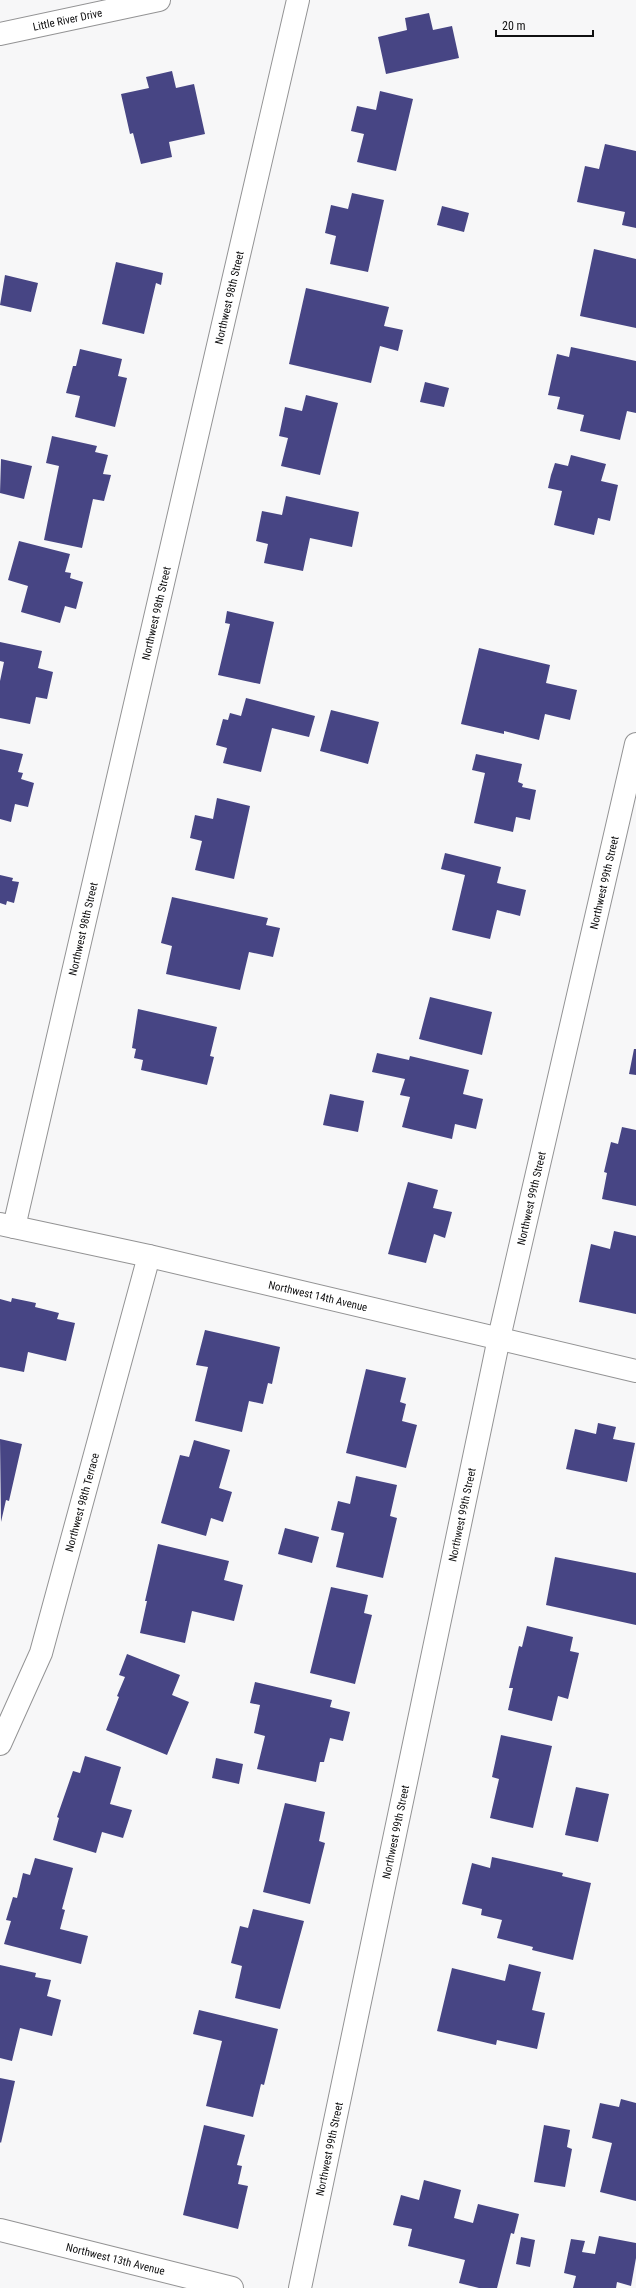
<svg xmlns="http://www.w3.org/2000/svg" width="636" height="2288" viewBox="0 0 636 2288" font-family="'Roboto Condensed',sans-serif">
	<rect width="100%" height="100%" fill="#f7f7f8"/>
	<path fill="#474584" d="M429,13L433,30L452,26L459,58L386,74L378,37L407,30L405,18Z
		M172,71L176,88L194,84L205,134L169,142L172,157L141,164L133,133L130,134L121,94L149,88L146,77Z
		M380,91L413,99L396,171L357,162L364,134L351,131L357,106L376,110Z
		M605,144L636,151V228L622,225L625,212L577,202L585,166L599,169Z
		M352,193L384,200L368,272L330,264L336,236L325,233L331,205L348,209Z
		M442,206L469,213L464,232L437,225Z
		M594,249L636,259V328L580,316Z
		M116,262L163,273L161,285L156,283L144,334L102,324Z
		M5,275L38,283L31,312L0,305Z
		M306,288L389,307L384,326L403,330L398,351L380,346L371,383L289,364Z
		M571,347L636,361V413L627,411L620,440L580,431L584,415L557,409L560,397L548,395L557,354L569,357Z
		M80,349L122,359L118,376L127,378L115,427L75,417L80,396L66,393L73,366H76Z
		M425,382L449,388L444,407L420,402Z
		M306,395L338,403L320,475L281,466L288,438L279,436L285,407L302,411Z
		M52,436L97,446L95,452L108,455L103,474L111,475L104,501L93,499L82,548L44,540L59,466L46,463Z
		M571,455L606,464L601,481L618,485L610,521L598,518L594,535L554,525L562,491L548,488L551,475L555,463L568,466Z
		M1,459L32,466L24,499L0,493Z
		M286,496L359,512L352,547L310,538L303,571L264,563L268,544L256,541L262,511L282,515Z
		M19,541L70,554L65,572L71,573L70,578L83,582L76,609L65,606L60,623L21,612L28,586L8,580Z
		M227,611L274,622L260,684L218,675L230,624L225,623Z
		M0,642L42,651L38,668L53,672L47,699L36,697L30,724L0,718V681L4,662L0,661Z
		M479,648L550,665L546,683L577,690L570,720L545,714L539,740L504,731V734L461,724Z
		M246,698L315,716L309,737L272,728L261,772L223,763L227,748L216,745L223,719L228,720L230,713L241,716Z
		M331,710L379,722L368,764L320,751Z
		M0,749L23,754L18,772L23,773L21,779L34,783L28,807L15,804L11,822L0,819Z
		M476,754L522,764L518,782L523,784L522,787L536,790L530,820L516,817L513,832L474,823L485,773L472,770Z
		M217,798L250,806L234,879L195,870L202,841L190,838L195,815L213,819Z
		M445,853L501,867L497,883L526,890L520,916L497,910L490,939L452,930L465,875L441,869Z
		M0,875L13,878L12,881L19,882L14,903L7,901L6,905L0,903Z
		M172,897L268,918L266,925L280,928L273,957L249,952L240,990L166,974L172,946L161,943Z
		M430,997L492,1012L482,1055L419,1039Z
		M138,1009L217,1027L210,1056L214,1057L207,1085L141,1070L143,1060L134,1058L136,1049L132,1048Z
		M634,1049H636V1075L629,1074Z
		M377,1053L409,1060L410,1056L469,1070L463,1094L483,1099L476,1129L455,1124L452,1139L402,1127L410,1097L400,1095L405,1079L372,1072Z
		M330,1094L364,1101L358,1132L323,1125Z
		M622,1127L636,1130V1206L602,1199L607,1173L604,1172L611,1142L618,1144Z
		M408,1182L438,1190L433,1208L452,1212L445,1238L434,1234L426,1263L388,1254Z
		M614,1231L636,1236V1314L579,1302L591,1244L610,1249Z
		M12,1298L36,1303L35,1307L59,1313L57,1319L75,1323L66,1361L28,1352L24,1372L0,1367V1299L11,1302Z
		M205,1330L280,1347L272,1384L268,1383L263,1404L249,1401L242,1432L195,1421L208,1367L196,1365Z
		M366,1369L406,1378L400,1402L406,1404L402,1421L417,1425L406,1468L346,1453Z
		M598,1423L616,1427L613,1439L635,1443L627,1482L566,1469L575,1429L596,1434Z
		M0,1439L22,1444L9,1501L6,1500L1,1522Z
		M194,1440L230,1450L219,1488L232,1492L223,1522L211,1518L206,1536L161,1523L180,1455L189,1457Z
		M356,1476L397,1485L390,1516L397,1518L383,1578L336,1567L344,1533L331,1530L338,1501L350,1504Z
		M285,1528L319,1537L312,1563L278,1554Z
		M158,1544L229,1561L224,1580L243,1585L234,1621L192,1611L185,1643L140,1633L147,1601H145Z
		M555,1557L636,1573V1625L546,1605Z
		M331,1587L368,1595L364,1613L372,1615L355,1684L310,1673Z
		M527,1626L573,1637L570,1651L579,1653L568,1699L558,1696L552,1721L508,1710L513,1688H509L519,1646L522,1647Z
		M127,1654L180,1675L172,1695L189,1702L167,1755L106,1730L119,1697L117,1696L125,1677L119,1675Z
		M255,1682L332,1700L330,1707L350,1712L343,1741L330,1738L324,1762H320L316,1782L257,1769L265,1736L254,1733L260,1705L250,1703Z
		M501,1735L552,1746L533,1828L490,1818L499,1779L492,1777Z
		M85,1756L121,1767L110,1804L132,1810L123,1838L102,1832L96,1853L53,1840L59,1818L57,1817L73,1771L80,1773Z
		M216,1758L243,1764L239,1784L212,1778Z
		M576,1787L609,1794L598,1842L565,1835Z
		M285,1803L325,1812L319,1841L325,1843L310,1904L263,1892Z
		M492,1857L563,1873L562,1876L591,1883L573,1960L532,1950L533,1947L497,1938L502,1920L481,1915L482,1909L462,1904L472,1863L490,1868Z
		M35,1858L73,1868L62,1909L65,1910L60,1929L88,1936L81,1964L4,1944L11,1921L6,1920L13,1897L17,1898L23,1873L30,1875Z
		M253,1909L304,1921L280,2009L235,1998L242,1966L231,1963L240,1926L248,1928Z
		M509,1964L541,1972L532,2010L545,2013L537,2049L497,2040L496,2045L437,2031L452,1968L505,1981Z
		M0,1965L36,1973L35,1977L51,1980L47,1996L61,2000L52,2036L20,2028L12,2061L0,2058Z
		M199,2010L278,2029L264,2085L261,2084L253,2117L206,2106L222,2041L193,2034Z
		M0,2078L15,2081L1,2143L0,2142Z
		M621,2099L636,2103V2201L600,2192L612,2143L592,2138L600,2103L619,2107Z
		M204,2125L245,2135L237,2165L242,2166L238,2184L248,2186L238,2229L183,2215Z
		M544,2125L570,2130L567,2147L572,2149L565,2187L534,2182Z
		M424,2180L461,2190L454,2218L473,2223L478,2204L519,2214L514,2234L511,2233L497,2288H479L459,2283L465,2260L408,2246L412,2229L393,2225L401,2195L419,2200Z
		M599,2236L636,2243V2258L631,2286L617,2282L616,2288H573L576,2276L564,2273L571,2239L585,2241L582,2252L595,2254Z
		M521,2237L535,2240L530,2267L516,2264Z"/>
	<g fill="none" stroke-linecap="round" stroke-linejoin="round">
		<g stroke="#939394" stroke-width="24">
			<g id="minor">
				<path id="s1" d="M0,34L159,0"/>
				<path id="s2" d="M0,1224L149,1256L636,1371"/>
				<path id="s3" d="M14,1227L298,0"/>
				<path id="s4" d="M0,1744L41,1653L149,1256"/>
				<path id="s5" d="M0,2230L232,2288"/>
				<path id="s6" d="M300,2288L499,1338L636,744"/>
			</g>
		</g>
		<use href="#minor" stroke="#fff" stroke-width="22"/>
	</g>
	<g text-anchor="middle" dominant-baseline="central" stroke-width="4" stroke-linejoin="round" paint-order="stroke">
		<g font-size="11" fill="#101011" stroke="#f7f7f8">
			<text stroke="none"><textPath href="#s1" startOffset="69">Little River Drive</textPath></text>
			<text stroke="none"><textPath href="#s3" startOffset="954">Northwest 98th Street</textPath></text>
			<text stroke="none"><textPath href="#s3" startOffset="630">Northwest 98th Street</textPath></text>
			<text stroke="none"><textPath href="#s6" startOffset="1438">Northwest 99th Street</textPath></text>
			<text stroke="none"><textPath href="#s3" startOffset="306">Northwest 98th Street</textPath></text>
			<text stroke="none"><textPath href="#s6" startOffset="1114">Northwest 99th Street</textPath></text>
			<text stroke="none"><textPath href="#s2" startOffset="326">Northwest 14th Avenue</textPath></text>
			<text stroke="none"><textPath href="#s4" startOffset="256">Northwest 98th Terrace</textPath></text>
			<text stroke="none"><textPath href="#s6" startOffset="790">Northwest 99th Street</textPath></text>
			<text stroke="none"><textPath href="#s6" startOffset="466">Northwest 99th Street</textPath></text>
			<text stroke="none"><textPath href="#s6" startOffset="142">Northwest 99th Street</textPath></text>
			<text stroke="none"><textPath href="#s5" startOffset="119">Northwest 13th Avenue</textPath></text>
		</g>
	</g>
	<path d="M496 30v6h97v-6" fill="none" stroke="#101011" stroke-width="2"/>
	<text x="502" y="30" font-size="12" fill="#101011" stroke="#f7f7f8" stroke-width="3" paint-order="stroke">20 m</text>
</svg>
